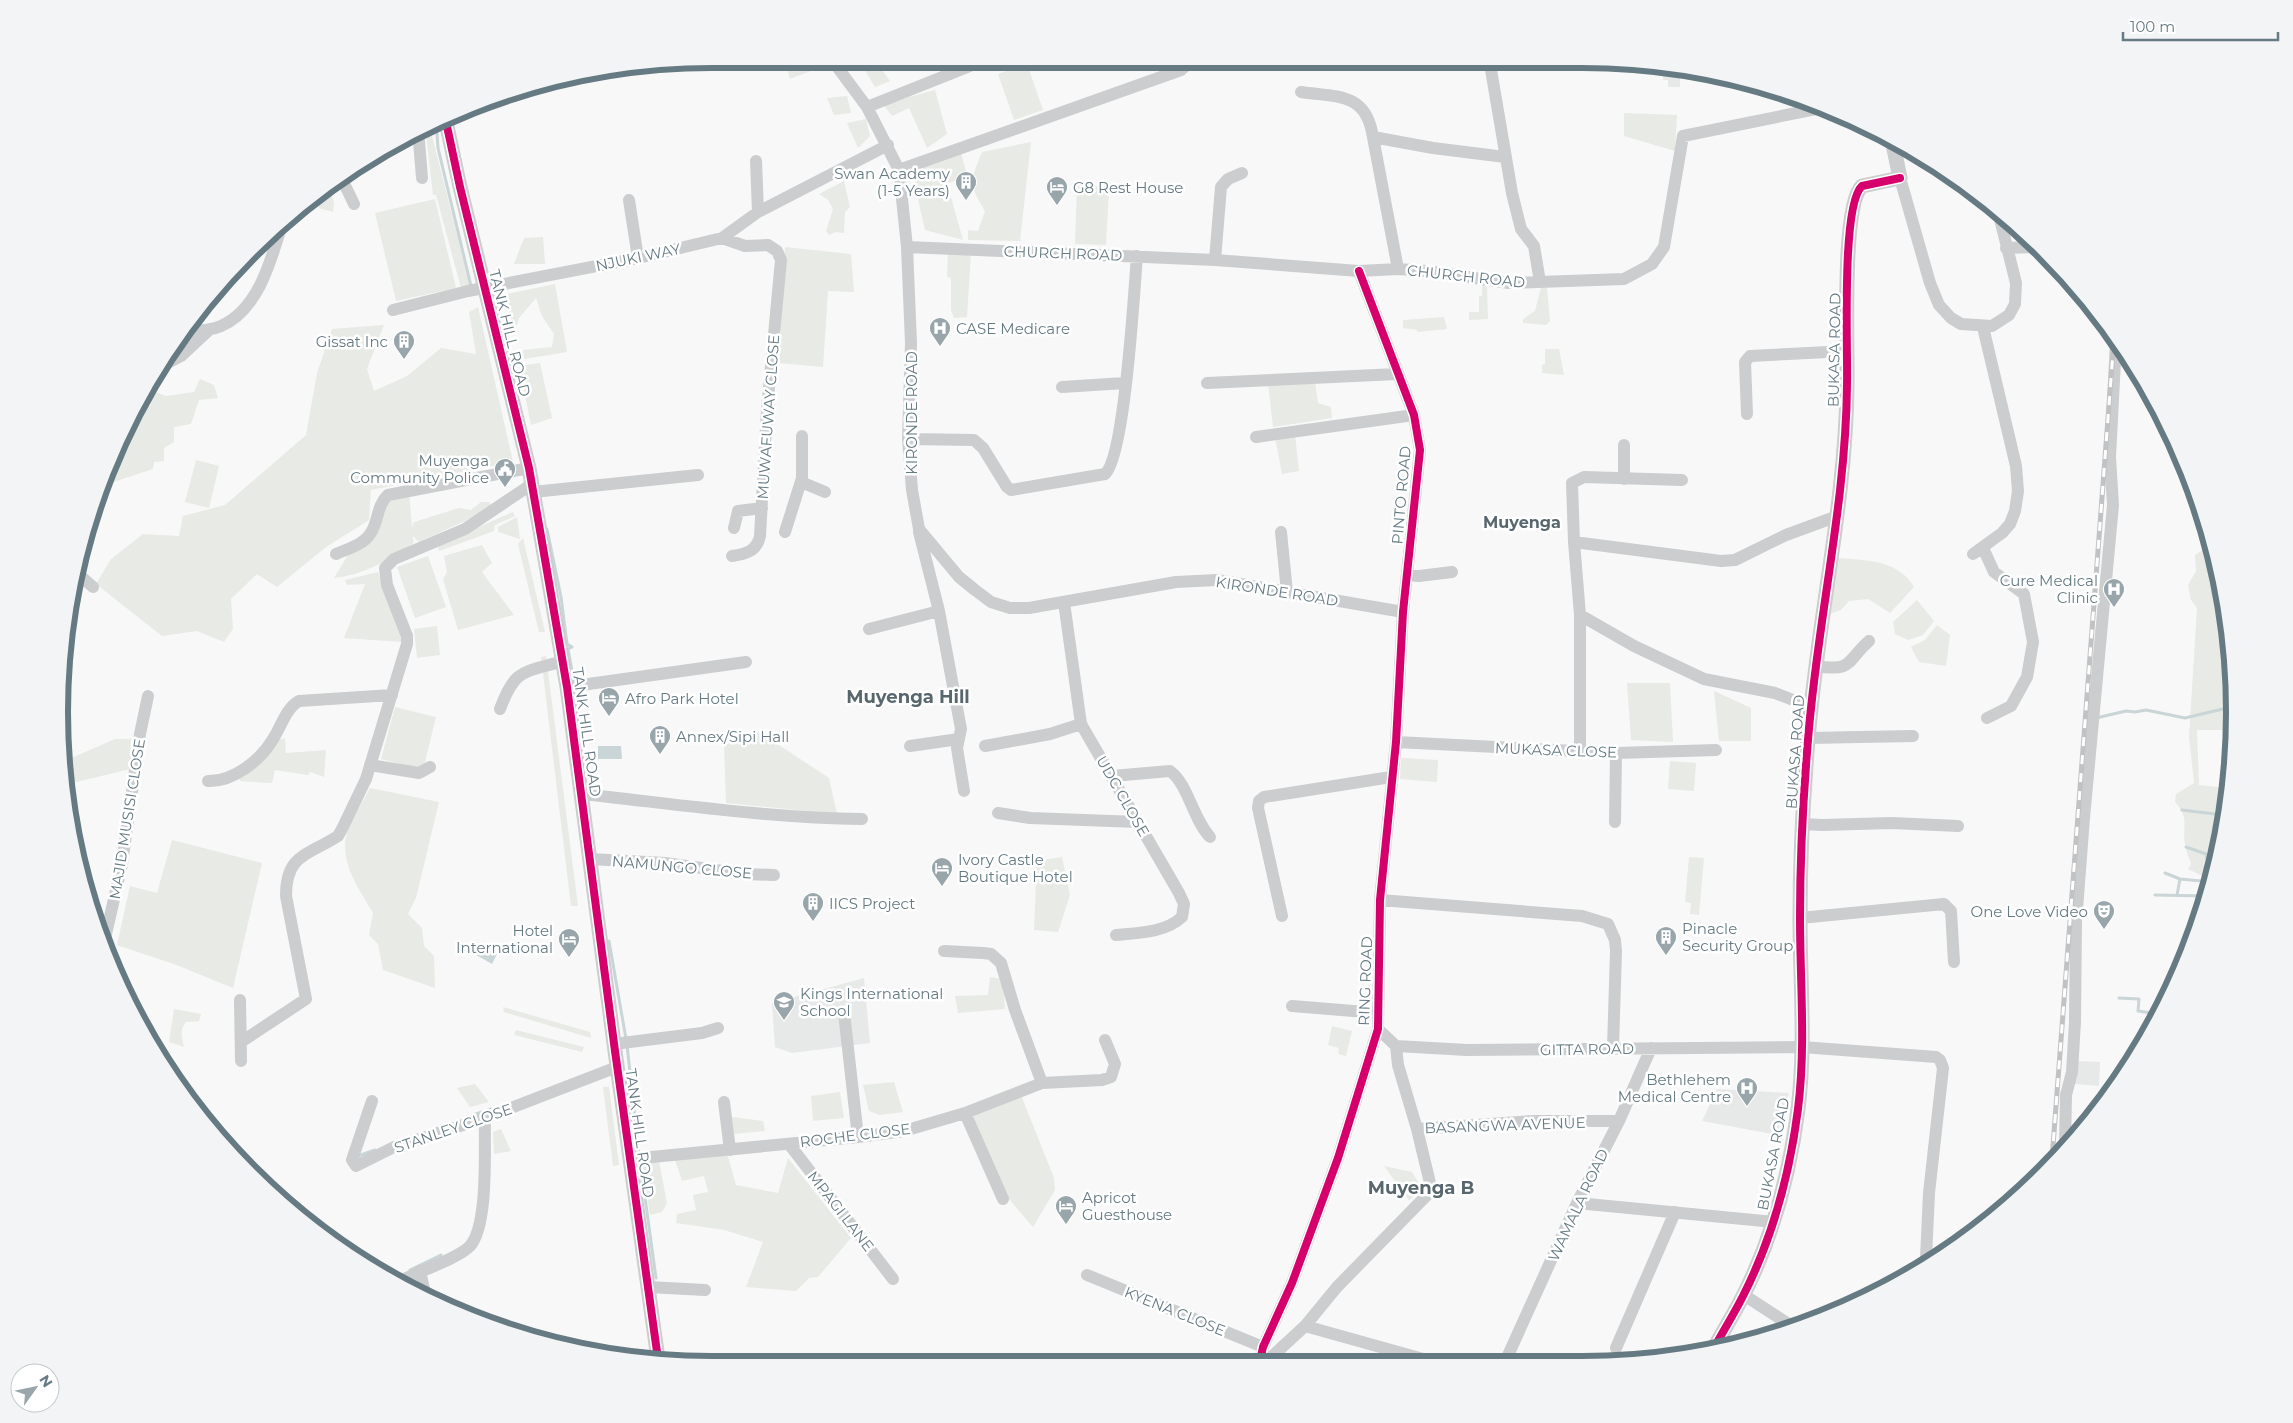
<svg xmlns="http://www.w3.org/2000/svg" width="2293" height="1423" viewBox="0 0 2293 1423" font-family="Montserrat,sans-serif">
	<rect width="100%" height="100%" fill="#f8f8f8"/>
	<path fill="#e7e9e8" d="M1663,64L1680,68V87H1668V80H1663Z
		M864,978L870,1043L792,1053L775,1047L772,1003Z
		M2076,1061L2100,1062L2099,1086L2074,1084Z
		M1717,1089L1789,1093L1777,1135L1702,1121Z"/>
	<path fill="#e8eae5" fill-rule="evenodd" d="M786,64H815L818,68L790,79Z
		M861,64H882L880,67L890,81L875,87Z
		M1027,64L1043,110L1014,120L998,74Z
		M935,90L947,134L927,148L909,108L892,116L883,104Z
		M847,96L851,113L834,115L827,98Z
		M1624,113L1677,115L1675,151L1624,136Z
		M866,119L870,136L858,148L847,123Z
		M430,123V128L470,286L461,288L436,195H433L425,125Z
		M1031,142L1020,241L968,240V230L978,231L985,211C968,183 970,182 982,152Z
		M961,153L968,178L947,183L963,240L925,230L911,169Z
		M844,181L850,207L845,212L844,233L836,232L829,235L826,231L833,209L828,200L819,194Z
		M329,184L334,203L333,212L319,208L317,192Z
		M1077,185L1109,187L1106,245L1075,244Z
		M435,199L456,288L396,301L375,213Z
		M543,237L545,264H514L524,238Z
		M785,247L851,254L854,292L828,291L823,367L779,363Z
		M948,253H971L967,317L954,318L951,310V278L947,277Z
		M555,284L567,352L524,359L523,350L552,347L554,334L542,316L536,298L519,318L514,336L507,294Z
		M1482,285H1487L1488,319L1469,320V312H1479V296H1482Z
		M1541,287L1547,288L1550,321L1546,325L1523,323V319L1535,311Z
		M478,307L513,462L371,490L369,520L326,547L277,587L257,574L231,599L233,629L224,642L197,631L162,636L96,584L111,559L143,534L179,536L183,516L225,505L306,435L317,373L332,329L384,325L367,369L374,391L407,376L441,348L476,354L469,312Z
		M1444,317L1447,329L1417,332V330L1403,328V320Z
		M1545,349H1559L1564,375L1542,373V365L1545,364Z
		M540,363L552,418L531,425L519,366Z
		M200,379L214,385L218,398L199,400L191,424L174,427V442L164,448V461L154,462L153,469L101,486L140,406H151L149,396L156,392L166,396L194,392Z
		M1315,382L1318,403L1331,407L1332,418L1273,427L1268,383Z
		M1295,434L1299,471L1282,474L1275,437Z
		M196,460L219,466L209,508L185,502Z
		M409,493L412,527L414,522L459,508L471,510L481,502H489L493,508L419,542L413,536V544C388,560 364,575 334,578L348,555L389,501Z
		M513,512L515,516L495,525L494,531L439,551L438,545Z
		M517,517L520,539L498,532V527Z
		M2206,530L2229,626L2233,754L2212,880L2191,935C2192,913 2208,901 2202,876L2188,869L2191,864C2189,858 2186,851 2185,844C2182,826 2190,818 2175,802L2176,794L2194,783L2189,737L2197,608L2191,600L2188,585L2196,571L2195,555L2204,549ZM2197,730H2230L2225,788L2199,785Z
		M523,538L545,632H539L518,544Z
		M482,545L492,563L482,572L514,615L458,630L443,579L447,572L444,556Z
		M428,556L446,607L415,618L397,567Z
		M1834,558C1864,560 1898,559 1914,587L1890,613L1868,599L1849,601L1841,610L1826,615Z
		M378,572L403,642L344,638L365,584L347,585L345,580Z
		M1917,600L1934,621L1923,635L1908,640L1895,634L1893,622Z
		M1937,625L1950,635L1946,666L1919,662L1911,647L1925,640Z
		M437,626L440,655L417,658L414,629Z
		M546,656L578,906H571L541,657Z
		M1627,683H1670L1673,742L1631,740Z
		M1714,691L1751,708V741H1719Z
		M395,707L436,717L423,770L381,759Z
		M756,730L829,778L837,814L726,803L724,745Z
		M285,738L286,753L326,750L324,777L310,772L308,775L275,770L272,783L240,781V775L277,740Z
		M115,739H131L130,769L64,785L62,762Z
		M1401,758L1438,760L1437,782L1400,779Z
		M1670,761L1696,763L1694,791L1668,789Z
		M370,788L439,802L416,898L408,914L422,928L424,946L434,956L435,988L383,970L378,944L369,935L373,913C359,889 339,862 347,833C352,818 363,802 370,788Z
		M172,840L262,863L233,988L174,964L117,945L130,886L157,893Z
		M1062,857L1070,895L1058,932L1034,930L1037,861Z
		M1689,857L1704,858L1699,915L1690,914L1691,903L1685,902Z
		M990,977L1003,979L1005,1009L958,1013L955,996L988,995Z
		M503,1007L590,1032L591,1038L504,1012Z
		M174,1009L201,1014L199,1021L186,1022C179,1031 182,1038 184,1047L169,1042Z
		M1332,1026L1352,1031L1346,1056L1338,1054L1339,1048L1328,1045Z
		M516,1030L584,1047L582,1052L514,1035Z
		M894,1082L903,1112L880,1115L869,1111L863,1085Z
		M475,1084L489,1102L470,1107L457,1088Z
		M603,1087H609L619,1165L613,1166Z
		M840,1092L844,1118L813,1121L811,1096Z
		M1021,1095L1054,1178L1055,1190L1033,1227L1008,1198L970,1115Z
		M732,1117L763,1121L765,1131L734,1134Z
		M501,1129L511,1151L494,1154L493,1132Z
		M727,1153L736,1185L778,1193L788,1158L851,1238L818,1277L809,1278L796,1291L746,1287L763,1242L724,1230L676,1223L677,1214L696,1210L693,1195L708,1192L704,1176L682,1181L675,1160Z
		M659,1161L667,1203L662,1212L650,1215L642,1163Z
		M1384,1166L1412,1172L1420,1185L1418,1193L1409,1200Z"/>
	<path fill="#c9d5d6" d="M598,746H621L622,759H598Z
		M476,943L497,954L492,964L471,952Z"/>
	<g fill="none" stroke-linecap="round" stroke-linejoin="round">
		<path stroke="#c9d5d6" stroke-width="3" d="M436,120L438,148L471,286
			M547,529L561,597L567,644L572,647L568,649L573,676
			M2096,718L2126,711L2135,712L2146,710L2185,718L2227,708L2231,711
			M2224,806L2232,740
			M2182,810L2223,815
			M2186,847L2206,854L2209,868L2214,869
			M2165,873L2180,879L2212,882
			M2155,895L2206,896
			M2177,895L2180,879
			M609,941L626,1039
			M2119,998L2139,999L2138,1011L2158,1014
			M627,1045L639,1155
			M473,1115L491,1109
			M358,1156L375,1150
			M640,1161L656,1278
			M410,1270L441,1255"/>
		<path stroke="#cbcdce" stroke-width="12" d="M835,64L867,107L899,170L907,247L911,343L908,439L912,490L919,529L959,577L975,590L991,602L1010,608H1029L1176,582L1217,580L1403,612
			M1490,64L1512,193L1521,229L1534,246L1540,282
			M1301,92C1335,97 1364,92 1372,132L1398,269
			M867,107L975,64
			M418,129L422,178
			M1373,137L1433,148L1505,157
			M756,161L758,212
			M899,170L1181,70L1188,64
			M341,177L354,204
			M1900,178L1930,283L1939,305L1951,318L1961,324L1992,326L2009,315L2015,304L2016,283L1998,211
			M629,200L638,258
			M722,238L758,212L888,145
			M907,247L1215,260L1359,271L1398,269L1428,271L1509,283L1624,279L1652,264L1664,247L1683,136L1826,107
			M2006,248L2036,247
			M1215,260L1221,187L1228,179L1242,173
			M393,310L468,291L638,258L722,238L745,246L768,245L777,251L781,260L767,409L760,536C757,551 746,554 732,556
			M183,332C195,331 210,331 221,326C260,309 272,256 283,221
			M160,367L181,356L210,329
			M1207,383L1397,374
			M1062,387L1125,383
			M1747,414L1745,362L1750,356L1848,351
			M1256,437L1414,415
			M908,439L974,440L983,448L1007,487L1011,490L1105,474C1125,456 1134,292 1137,256
			M1624,479V445
			M801,482L825,492
			M533,492L698,475
			M734,528L738,511L762,508
			M785,532L802,478V436
			M919,532L939,611L961,729L957,748L964,791
			M1281,532L1287,592
			M1574,542L1721,561L1735,560L1786,535L1835,517
			M1983,548L1994,572L2024,594L2033,642L2027,677L2011,706L1987,718
			M336,554C347,549 363,545 370,534C379,522 376,506 388,495L529,468
			M1973,554L2002,533L2010,524L2015,511L2018,491L2016,466L1983,327
			M77,573L93,587
			M1407,575L1419,576L1452,572
			M1064,602L1081,724L1179,893L1184,904L1182,917C1165,933 1137,933 1116,935
			M1580,615L1634,646L1704,679L1775,693L1811,707
			M869,629L939,611
			M1816,666C1854,672 1846,661 1869,641
			M567,687L746,662
			M500,709C515,668 523,673 563,661
			M1808,738L1913,736
			M1396,742L1616,753L1716,750
			M910,746L959,739
			M985,746L1050,734L1081,724
			M1580,751V615L1574,542L1572,483L1584,477L1682,480
			M370,765L419,773L430,767
			M1112,776L1170,771C1188,784 1193,819 1210,837
			M208,781C233,782 261,760 273,739C281,727 286,708 299,701L392,695
			M582,794C675,804 769,818 862,819
			M998,813L1030,818L1138,822
			M1615,822L1616,753
			M1803,824L1822,825L1892,823L1958,826
			M590,859L665,863L745,874L774,875
			M1380,900L1582,916L1608,924L1615,940L1616,951L1613,1048
			M1282,916L1258,808L1259,801L1264,797L1391,777
			M1800,918L1944,904L1951,911L1954,962
			M104,943L122,864L140,734L148,696
			M944,951L983,953L991,954L1001,963L1015,1010L1042,1083
			M240,1000L241,1061
			M1292,1006L1378,1013
			M844,1013L858,1137
			M1378,1029L1396,1046L1467,1050L1802,1047L1936,1057L1940,1060L1943,1068L1929,1193L1926,1258L1932,1260
			M241,1042L306,999L286,896C286,854 307,856 338,836L342,829L366,779L407,644V636L387,585L385,568L394,559L465,529L532,484
			M614,1044L702,1033L718,1028
			M1396,1046L1398,1065L1417,1129L1533,1121H1619
			M372,1101L352,1160L356,1166L394,1147L485,1118L617,1067
			M724,1102L730,1150
			M965,1113L1003,1199
			M789,1144L893,1279
			M2065,1146L2066,1095L2072,1072L2075,1022L2076,922L2084,818L2113,505L2110,457L2116,342
			M631,1159L858,1137L904,1131L965,1113L1042,1083L1102,1080L1111,1077L1115,1064L1105,1040
			M1577,1203L1774,1222
			M420,1271L425,1293
			M1087,1275L1263,1347
			M402,1280C418,1272 459,1258 470,1246C489,1225 484,1147 485,1118
			M648,1287L705,1290
			M1744,1295L1790,1325
			M1305,1326L1434,1362
			M1616,1348L1675,1212
			M1260,1361L1263,1347L1292,1283L1338,1158L1378,1029L1380,900L1396,742L1403,612L1420,450L1414,415L1359,271
			M1267,1361L1305,1326L1337,1287L1428,1194L1431,1189L1430,1183L1417,1129
			M1505,1362L1577,1203L1619,1121L1651,1048"/>
		<path stroke="#cbcdce" stroke-width="15" d="M445,117L460,187L529,468L542,542L567,687L615,1051L658,1359
			M1714,1348C1723,1331 1734,1314 1743,1296C1772,1239 1790,1172 1798,1109C1806,1046 1800,982 1800,918C1800,859 1803,799 1808,740C1817,622 1846,504 1847,385C1848,351 1841,205 1862,186L1900,178L1893,144"/>
		<g stroke="#c1c2c3" stroke-width="5">
			<path id="rail" d="M2052,1159L2114,339"/>
		</g>
		<use href="#rail" stroke="#fff" stroke-width="3" stroke-dasharray="9" stroke-linecap="butt"/>
		<g stroke="#fff" stroke-width="11">
			<path id="cycleway" d="M445,117L460,187L529,468L542,542L567,687L615,1051L658,1359
				M1714,1348C1723,1331 1734,1314 1743,1296C1772,1239 1790,1172 1798,1109C1806,1046 1800,982 1800,918C1800,859 1803,799 1808,740C1817,622 1846,504 1847,385C1848,351 1841,205 1862,186L1900,178
				M1260,1361L1263,1347L1292,1283L1338,1158L1378,1029L1380,900L1396,742L1403,612L1420,450L1414,415L1359,271"/>
		</g>
		<use href="#cycleway" stroke="#d6006c" stroke-width="8"/>
	</g>
	<defs>
		<g id="building-pin" transform="scale(1.125)"><path d="M0 17L-7.5 6A9.5 9.5 0 1 1 7.5 6Z" fill="#98a6ab" stroke="#fff"/><path d="M-4-6H4V6H1V3H-1V6H-4ZM-2.5-4.3h1.7v1.8h-1.7ZM.8-4.3h1.7v1.8H.8ZM-2.5-1h1.7V.8h-1.7ZM.8-1h1.7V.8H.8Z" fill="#fff"/></g>
		<g id="hotel-pin" transform="scale(1.125)"><path d="M0 17L-7.5 6A9.5 9.5 0 1 1 7.5 6Z" fill="#98a6ab" stroke="#fff"/><path d="M-6-4.5h1.5V1H6V5H4.5V3h-9V5H-6ZM-4 0a1.8 1.8 0 1 1 3.6 0ZM.5 0V-2.5h3Q6-2.5 6 0Z" fill="#fff"/></g>
		<g id="hospital-pin" transform="scale(1.125)"><path d="M0 17L-7.5 6A9.5 9.5 0 1 1 7.5 6Z" fill="#98a6ab" stroke="#fff"/><path d="M-5-5h3v3.5h4V-5h3V5h-3V1.5h-4V5h-3Z" fill="#fff"/></g>
		<g id="civic-pin" transform="scale(1.125)"><path d="M0 17L-7.5 6A9.5 9.5 0 1 1 7.5 6Z" fill="#98a6ab" stroke="#fff"/><path d="M-.6-6.5H3V-4.5H.6V-3L4-1V1h2V6H-6V1h2V-1L-.6-3ZM-1.2 2.5V6h2.4V2.5Z" fill="#fff"/></g>
		<g id="theatre-pin" transform="scale(1.125)"><path d="M0 17L-7.5 6A9.5 9.5 0 1 1 7.5 6Z" fill="#98a6ab" stroke="#fff"/><path d="M-5-5.5Q0-4 5-5.5V0Q5 5 0 6Q-5 5-5 0ZM-3.3-2.5H-1v1.5H-3.3ZM1-2.5H3.3v1.5H1ZM-2.8 1Q0 5.5 2.8 1Z" fill="#fff"/></g>
		<g id="school-pin" transform="scale(1.125)"><path d="M0 17L-7.5 6A9.5 9.5 0 1 1 7.5 6Z" fill="#98a6ab" stroke="#fff"/><path d="M0-5L7-2L0 1L-7-2ZM-4 1L0 2.5L4 1V4Q0 6-4 4Z" fill="#fff"/></g>
	</defs>
	<g fill-rule="evenodd">
		<use href="#building-pin" x="966" y="182"/>
		<use href="#hotel-pin" x="1057" y="187"/>
		<use href="#hospital-pin" x="940" y="328"/>
		<use href="#building-pin" x="404" y="341"/>
		<use href="#civic-pin" x="505" y="469"/>
		<use href="#hospital-pin" x="2114" y="589"/>
		<use href="#hotel-pin" x="609" y="698"/>
		<use href="#building-pin" x="660" y="736"/>
		<use href="#hotel-pin" x="942" y="868"/>
		<use href="#building-pin" x="813" y="903"/>
		<use href="#theatre-pin" x="2104" y="911"/>
		<use href="#building-pin" x="1666" y="937"/>
		<use href="#hotel-pin" x="569" y="939"/>
		<use href="#school-pin" x="784" y="1002"/>
		<use href="#hospital-pin" x="1747" y="1088"/>
		<use href="#hotel-pin" x="1066" y="1206"/>
	</g>
	<g text-anchor="middle" dominant-baseline="central" stroke-width="5" stroke-linejoin="round" paint-order="stroke">
		<g font-size="15" fill="#657a82" stroke="#fff" text-anchor="start">
			<text x="950" y="173" text-anchor="end">Swan Academy<tspan x="950" dy="17">(1-5 Years)</tspan></text>
			<text x="1073" y="187">G8 Rest House</text>
			<text x="956" y="328">CASE Medicare</text>
			<text x="388" y="341" text-anchor="end">Gissat Inc</text>
			<text x="489" y="460" text-anchor="end">Muyenga<tspan x="489" dy="17">Community Police</tspan></text>
			<text x="2098" y="580" text-anchor="end">Cure Medical<tspan x="2098" dy="17">Clinic</tspan></text>
			<text x="625" y="698">Afro Park Hotel</text>
			<text x="676" y="736">Annex/Sipi Hall</text>
			<text x="958" y="859">Ivory Castle<tspan x="958" dy="17">Boutique Hotel</tspan></text>
			<text x="829" y="903">IICS Project</text>
			<text x="2088" y="911" text-anchor="end">One Love Video</text>
			<text x="1682" y="928">Pinacle<tspan x="1682" dy="17">Security Group</tspan></text>
			<text x="553" y="930" text-anchor="end">Hotel<tspan x="553" dy="17">International</tspan></text>
			<text x="800" y="993">Kings International<tspan x="800" dy="17">School</tspan></text>
			<text x="1731" y="1079" text-anchor="end">Bethlehem<tspan x="1731" dy="17">Medical Centre</tspan></text>
			<text x="1082" y="1197">Apricot<tspan x="1082" dy="17">Guesthouse</tspan></text>
		</g>
		<g font-size="15" fill="#657a82" stroke="#fff">
			<text transform="translate(1063 253) rotate(2)">CHURCH ROAD</text>
			<text transform="translate(638 257) rotate(-12)">NJUKI WAY</text>
			<text transform="translate(1466 276) rotate(6)">CHURCH ROAD</text>
			<text transform="translate(510 333) rotate(76)">TANK HILL ROAD</text>
			<text transform="translate(1834 350) rotate(-89)">BUKASA ROAD</text>
			<text transform="translate(911 413) rotate(-90)">KIRONDE ROAD</text>
			<text transform="translate(768 417) rotate(-86)">MUWAFUWAY CLOSE</text>
			<text transform="translate(1401 495) rotate(-85)">PINTO ROAD</text>
			<text transform="translate(1277 591) rotate(9)">KIRONDE ROAD</text>
			<text transform="translate(587 732) rotate(82)">TANK HILL ROAD</text>
			<text transform="translate(1556 750) rotate(2)">MUKASA CLOSE</text>
			<text transform="translate(1795 752) rotate(-86)">BUKASA ROAD</text>
			<text transform="translate(1123 796) rotate(60)">UDC CLOSE</text>
			<text transform="translate(127 819) rotate(-81)">MAJID MUSISI CLOSE</text>
			<text transform="translate(682 867) rotate(5)">NAMUNGO CLOSE</text>
			<text transform="translate(1365 981) rotate(-88)">RING ROAD</text>
			<text transform="translate(1587 1049) rotate(-1)">GITTA ROAD</text>
			<text transform="translate(1505 1125) rotate(-2)">BASANGWA AVENUE</text>
			<text transform="translate(453 1128) rotate(-19)">STANLEY CLOSE</text>
			<text transform="translate(640 1133) rotate(82)">TANK HILL ROAD</text>
			<text transform="translate(855 1135) rotate(-7)">ROCHE CLOSE</text>
			<text transform="translate(1773 1154) rotate(-79)">BUKASA ROAD</text>
			<text transform="translate(1578 1205) rotate(-65)">WAMALA ROAD</text>
			<text transform="translate(841 1211) rotate(52)">MPAGI LANE</text>
			<text transform="translate(1175 1311) rotate(22)">KYENA CLOSE</text>
		</g>
		<g font-size="16" font-weight="bold" fill="#57676d" stroke="#fff">
			<text x="1522" y="522">Muyenga</text>
		</g>
		<g font-size="18" font-weight="bold" fill="#57676d" stroke="#fff">
			<text x="908" y="697">Muyenga Hill</text>
			<text x="1421" y="1188">Muyenga B</text>
		</g>
	</g>
	<path d="M0 0H2293V1423H0ZM712 68H1582A644 644 0 0 1 2226 712V712A644 644 0 0 1 1582 1356H712A644 644 0 0 1 68 712V712A644 644 0 0 1 712 68Z" fill="#f3f4f5" fill-rule="evenodd"/>
	<path fill="none" stroke="#657a82" stroke-width="6" d="M712 68H1582A644 644 0 0 1 2226 712V712A644 644 0 0 1 1582 1356H712A644 644 0 0 1 68 712V712A644 644 0 0 1 712 68Z"/>
	<g transform="translate(35 1388) rotate(57)"><circle r="24" fill="#ffffff" stroke="#c1cacd"/>
	<path d="M0-4L9 19L0 12L-9 19Z" fill="#98a6ab"/>
	<text y="-8" font-size="14" font-weight="bold" text-anchor="middle" fill="#657a82">N</text>
	</g>
	<path d="M2123 32v8h155v-8" fill="none" stroke="#657a82" stroke-width="2.5"/>
	<text x="2130" y="32" font-size="15" fill="#657a82" stroke="#ffffff" stroke-width="4" paint-order="stroke">100 m</text>
</svg>
